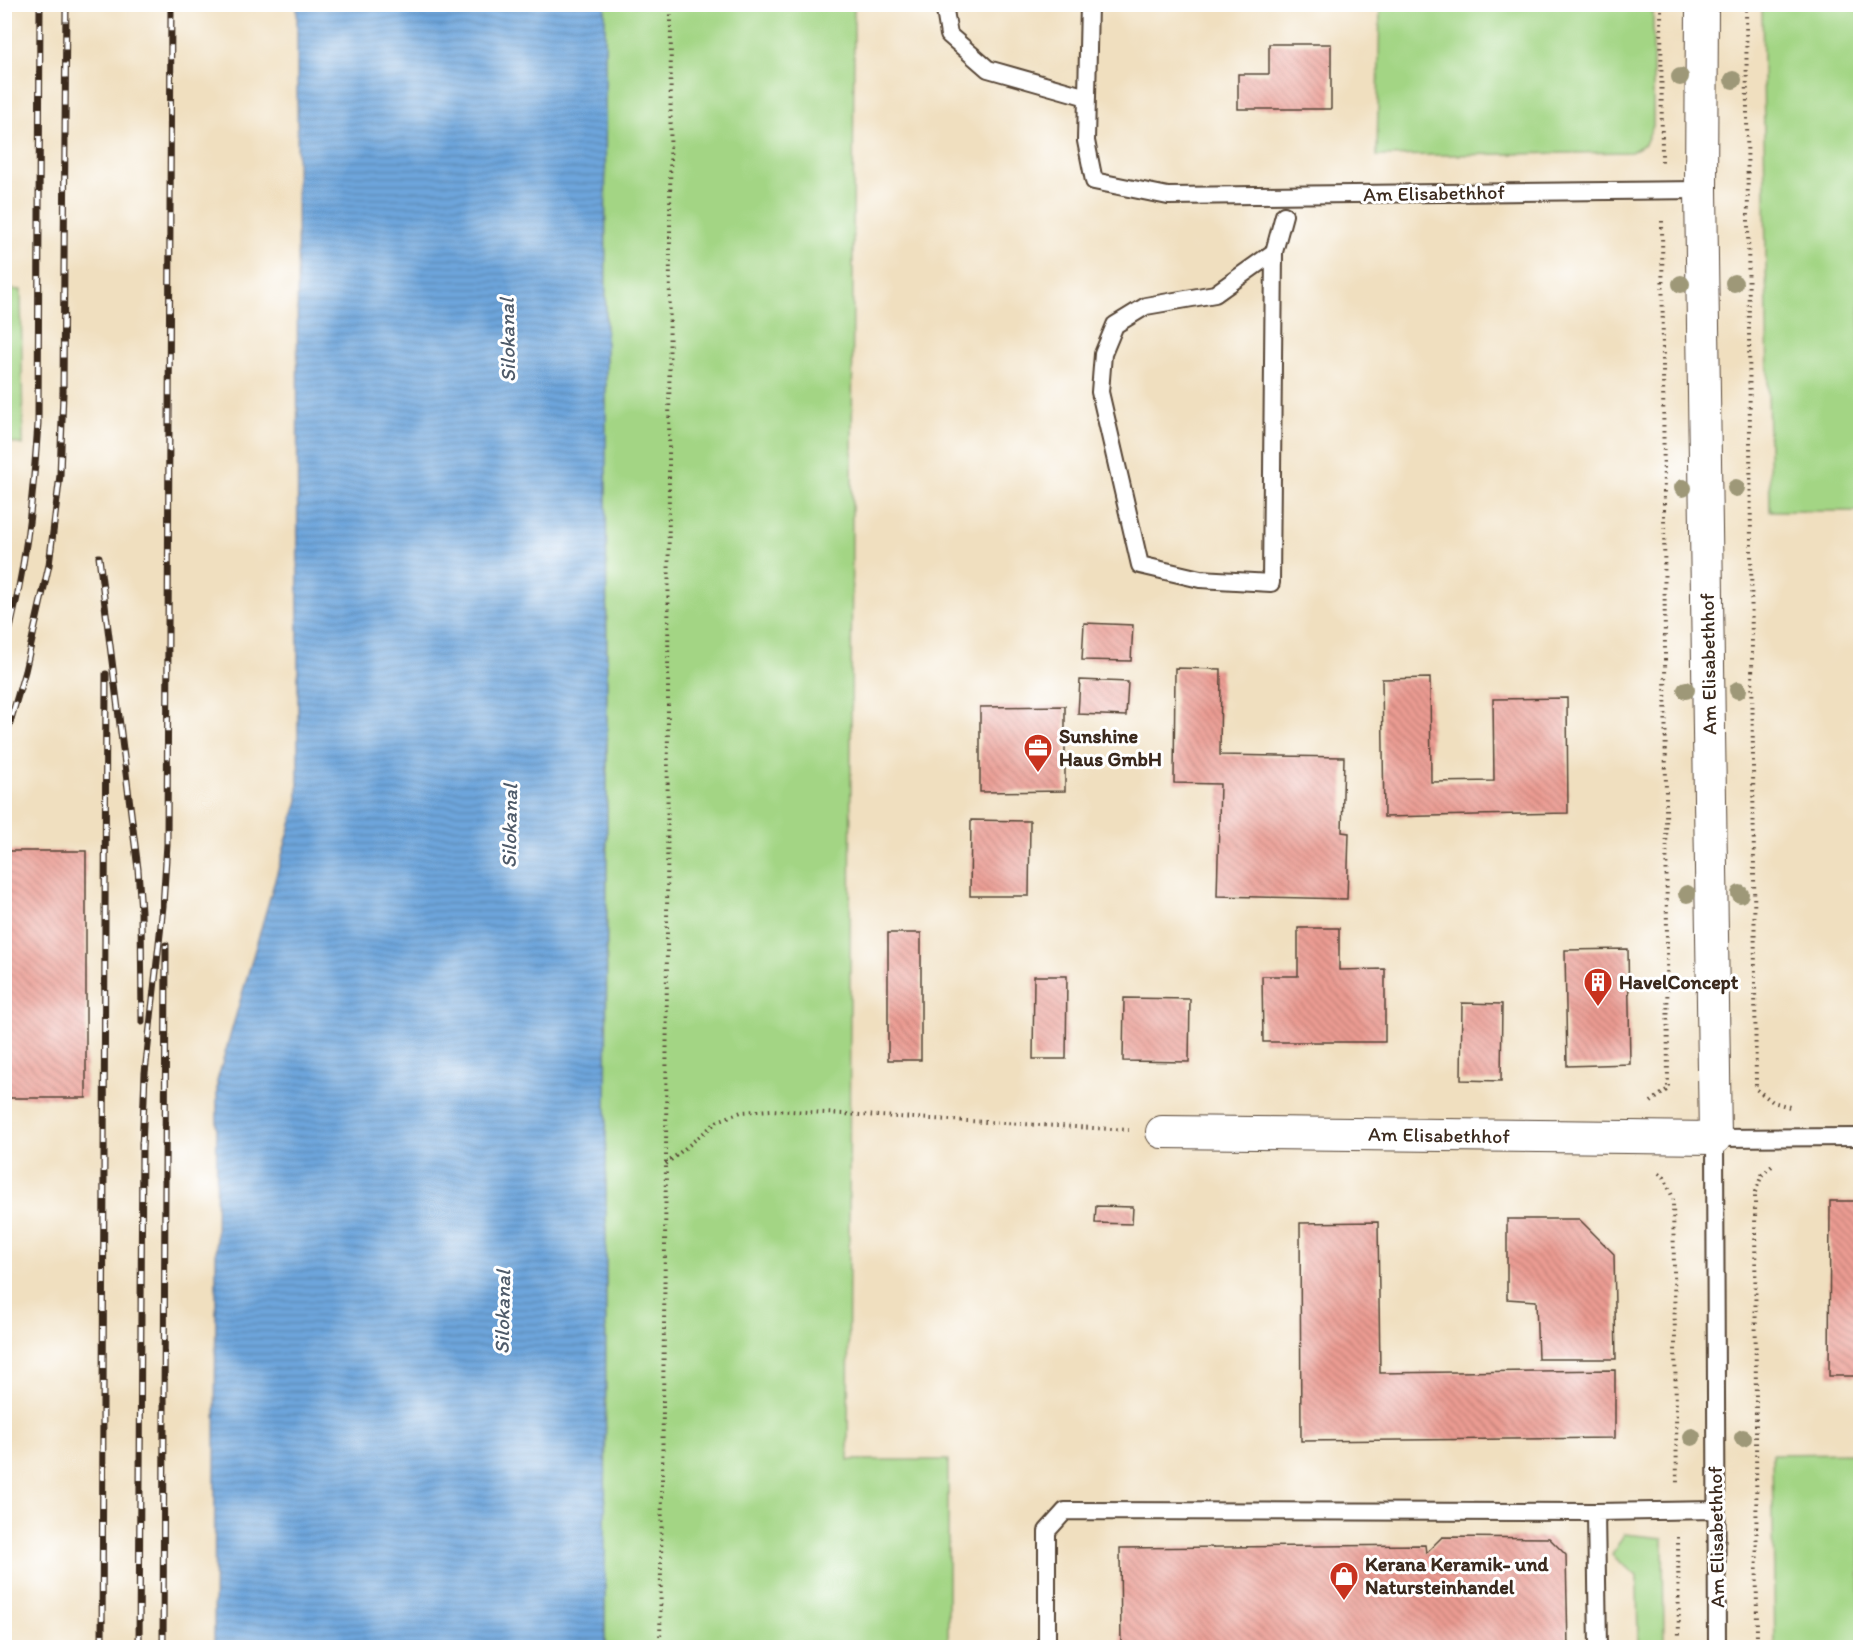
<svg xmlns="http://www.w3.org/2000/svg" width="1865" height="1652" viewBox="0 0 1865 1652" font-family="Itim,sans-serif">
	<defs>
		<pattern id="water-rules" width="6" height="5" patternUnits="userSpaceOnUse" patternTransform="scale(1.5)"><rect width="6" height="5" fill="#6da5dc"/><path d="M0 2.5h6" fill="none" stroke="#5b87b2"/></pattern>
		<pattern id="building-back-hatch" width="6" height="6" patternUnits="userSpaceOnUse" patternTransform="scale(1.5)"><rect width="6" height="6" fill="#eb9b92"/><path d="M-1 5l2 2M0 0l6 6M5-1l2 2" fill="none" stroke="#c07f77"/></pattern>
	</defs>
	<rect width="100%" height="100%" fill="#fff"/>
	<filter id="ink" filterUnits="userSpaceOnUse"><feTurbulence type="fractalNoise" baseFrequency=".0167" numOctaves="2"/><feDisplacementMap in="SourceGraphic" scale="12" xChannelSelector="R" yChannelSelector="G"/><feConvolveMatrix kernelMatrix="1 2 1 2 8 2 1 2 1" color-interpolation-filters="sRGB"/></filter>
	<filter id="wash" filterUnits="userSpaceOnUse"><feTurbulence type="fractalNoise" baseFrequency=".008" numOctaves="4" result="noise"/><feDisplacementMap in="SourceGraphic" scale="24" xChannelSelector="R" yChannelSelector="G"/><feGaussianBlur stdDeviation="1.35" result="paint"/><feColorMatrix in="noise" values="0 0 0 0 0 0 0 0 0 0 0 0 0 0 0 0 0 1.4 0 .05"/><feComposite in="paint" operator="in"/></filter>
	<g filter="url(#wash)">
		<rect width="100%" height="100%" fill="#f0dfbf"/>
		<path fill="#a3d584" stroke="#6f8051" stroke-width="1.5" d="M605,5H854L848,1460H948V1647L605,1648L607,773Z
			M1380,5H1653V126L1645,144L1631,152L1377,156Z
			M1762,5H1860V511H1770Z
			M5,289L21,290L23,445L5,441Z
			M1860,1453V1647H1775L1772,1454Z
			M1624,1534L1663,1538L1664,1647H1638L1637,1576L1612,1555Z"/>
		<path fill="url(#water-rules)" stroke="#54687d" stroke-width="1.5" d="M297,5H605L607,773L605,1647H214L217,1081L298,800Z"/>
		<g id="blocks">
			<path fill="url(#building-back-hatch)" d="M1269,44H1331V109H1238V74H1269Z
				M1857,529H1860V602H1859Z
				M1084,623L1133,625L1131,661L1082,660Z
				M1175,668L1221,669L1220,755L1344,757L1342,832L1349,833L1347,899L1217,896L1220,784L1174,783Z
				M1430,678L1431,782L1494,781L1493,699L1567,698L1568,813L1384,817L1382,679Z
				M1080,680L1128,682L1126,716L1078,714Z
				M1065,706V791L980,792V707Z
				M971,820L1030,821L1029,896H970Z
				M4,851H86V1098H4Z
				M1298,928H1339V970L1385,969V1042H1263L1262,976H1298Z
				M888,933H921V1060H888Z
				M1628,949L1630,1064L1567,1066L1565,950Z
				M1034,976H1067L1066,1059H1033Z
				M1124,998L1190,999L1189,1062L1123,1061Z
				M1462,1003L1502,1004L1501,1081L1461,1080Z
				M1830,1201H1860V1376H1829Z
				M1096,1206L1133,1207L1132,1224L1095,1223Z
				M1507,1219H1579L1614,1254L1616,1359H1538L1536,1301L1507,1299Z
				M1378,1222L1380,1373L1615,1370V1438L1301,1441L1300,1223Z
				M1442,1537L1549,1538L1566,1555L1568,1648H1121L1120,1548L1425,1545L1426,1553Z"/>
		</g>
	</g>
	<g filter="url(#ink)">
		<use href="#blocks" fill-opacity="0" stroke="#564536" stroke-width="1.5"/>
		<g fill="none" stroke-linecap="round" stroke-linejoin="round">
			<g stroke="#564536" stroke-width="20">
				<path id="service" d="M944,4L949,35L988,69L1087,97
					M1089,4L1086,141L1094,181L1168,196L1701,190
					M1274,252L1271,583L1200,579L1140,565L1100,392L1103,354L1115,325L1146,306L1215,294L1274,252L1284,215
					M1596,1512L1598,1648
					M1047,1648V1531L1065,1511L1596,1512L1716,1510
					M1717,1648L1715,1138L1860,1137"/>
			</g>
			<g stroke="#564536" stroke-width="34">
				<path id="minor" d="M1162,1132L1715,1138L1701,190L1702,4"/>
			</g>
			<path stroke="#564536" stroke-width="4" stroke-dasharray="1.5 4.5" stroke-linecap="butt" d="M1661,4L1662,163
				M1746,4L1756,1089L1773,1102L1793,1108
				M1651,1102L1668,1089L1662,218
				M666,1164L718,1121L741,1112L772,1110L1129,1130
				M1659,1173L1664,1177L1673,1198L1677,1485
				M1678,1537L1679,1648
				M660,1648L666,1164L671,4
				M1757,1648L1755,1192L1762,1175L1772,1166"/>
			<use href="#service" stroke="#fff" stroke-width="16"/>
			<use href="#minor" stroke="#fff" stroke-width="32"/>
			<g stroke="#3b2a1e" stroke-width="7">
				<path id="rail" d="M99,557L138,869L141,911L142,1022
					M4,651C25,577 33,500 38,423L40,4
					M4,743L25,671L49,565L60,475L63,393L66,4
					M142,1150L145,1073L163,906L167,844L171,4
					M102,1648L106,674
					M139,1648L142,1142
					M163,1648L166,945"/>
			</g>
			<use href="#rail" stroke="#fff" stroke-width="4.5" stroke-dasharray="14" stroke-linecap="butt"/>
		</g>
		<g fill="#9e9878">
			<circle cx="1680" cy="77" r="9"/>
			<circle cx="1733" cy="80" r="9"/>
			<circle cx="1734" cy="283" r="9"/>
			<circle cx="1681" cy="284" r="9"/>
			<circle cx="1683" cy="488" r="9"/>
			<circle cx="1736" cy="488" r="9"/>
			<circle cx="1686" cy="690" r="9"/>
			<circle cx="1738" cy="690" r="9"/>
			<circle cx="1687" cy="894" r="9"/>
			<circle cx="1740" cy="894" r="9"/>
			<circle cx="1692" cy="1437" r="9"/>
			<circle cx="1743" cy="1438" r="9"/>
		</g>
	</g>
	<defs>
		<g id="office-pin" transform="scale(1.5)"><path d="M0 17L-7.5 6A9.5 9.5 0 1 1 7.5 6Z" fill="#c8321e" stroke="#fff"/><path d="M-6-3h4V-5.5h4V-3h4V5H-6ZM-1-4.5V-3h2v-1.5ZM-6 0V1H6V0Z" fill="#fff"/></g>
		<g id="building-pin" transform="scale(1.5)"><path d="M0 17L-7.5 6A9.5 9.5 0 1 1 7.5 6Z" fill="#c8321e" stroke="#fff"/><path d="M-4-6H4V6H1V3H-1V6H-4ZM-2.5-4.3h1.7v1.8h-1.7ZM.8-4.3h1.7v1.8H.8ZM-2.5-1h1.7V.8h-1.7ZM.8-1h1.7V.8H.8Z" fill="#fff"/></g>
		<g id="shop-pin" transform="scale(1.5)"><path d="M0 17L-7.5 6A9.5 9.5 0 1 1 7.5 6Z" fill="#c8321e" stroke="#fff"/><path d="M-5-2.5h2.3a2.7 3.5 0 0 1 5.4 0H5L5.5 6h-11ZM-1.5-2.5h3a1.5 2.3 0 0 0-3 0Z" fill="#fff"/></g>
	</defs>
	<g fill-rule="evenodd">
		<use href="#office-pin" x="1038" y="748"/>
		<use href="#building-pin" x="1598" y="982"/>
		<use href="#shop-pin" x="1344" y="1576"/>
	</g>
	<g text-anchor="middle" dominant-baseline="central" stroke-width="6" stroke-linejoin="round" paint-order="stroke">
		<g font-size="20" fill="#3b2a1e" stroke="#fff">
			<text transform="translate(1434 193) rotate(-1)">Am Elisabethhof</text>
			<text transform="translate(1708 664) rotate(-91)">Am Elisabethhof</text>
			<text transform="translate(1439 1135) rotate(1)">Am Elisabethhof</text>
			<text transform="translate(1716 1537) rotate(-91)">Am Elisabethhof</text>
		</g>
		<g font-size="20" font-weight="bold" fill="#3b2a1e" stroke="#fff" text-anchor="start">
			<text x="1059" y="736">Sunshine<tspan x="1059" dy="23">Haus GmbH</tspan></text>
			<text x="1619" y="982">HavelConcept</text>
			<text x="1365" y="1564">Kerana Keramik- und<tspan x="1365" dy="23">Natursteinhandel</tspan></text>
		</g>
		<g font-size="21" font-style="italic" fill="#4f5b6a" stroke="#fff">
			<text transform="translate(507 340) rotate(-91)">Silokanal</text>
			<text transform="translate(509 826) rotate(-89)">Silokanal</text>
			<text transform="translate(502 1312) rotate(-89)">Silokanal</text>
		</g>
	</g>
	<rect width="1865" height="1652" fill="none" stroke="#fff" stroke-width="24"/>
</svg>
